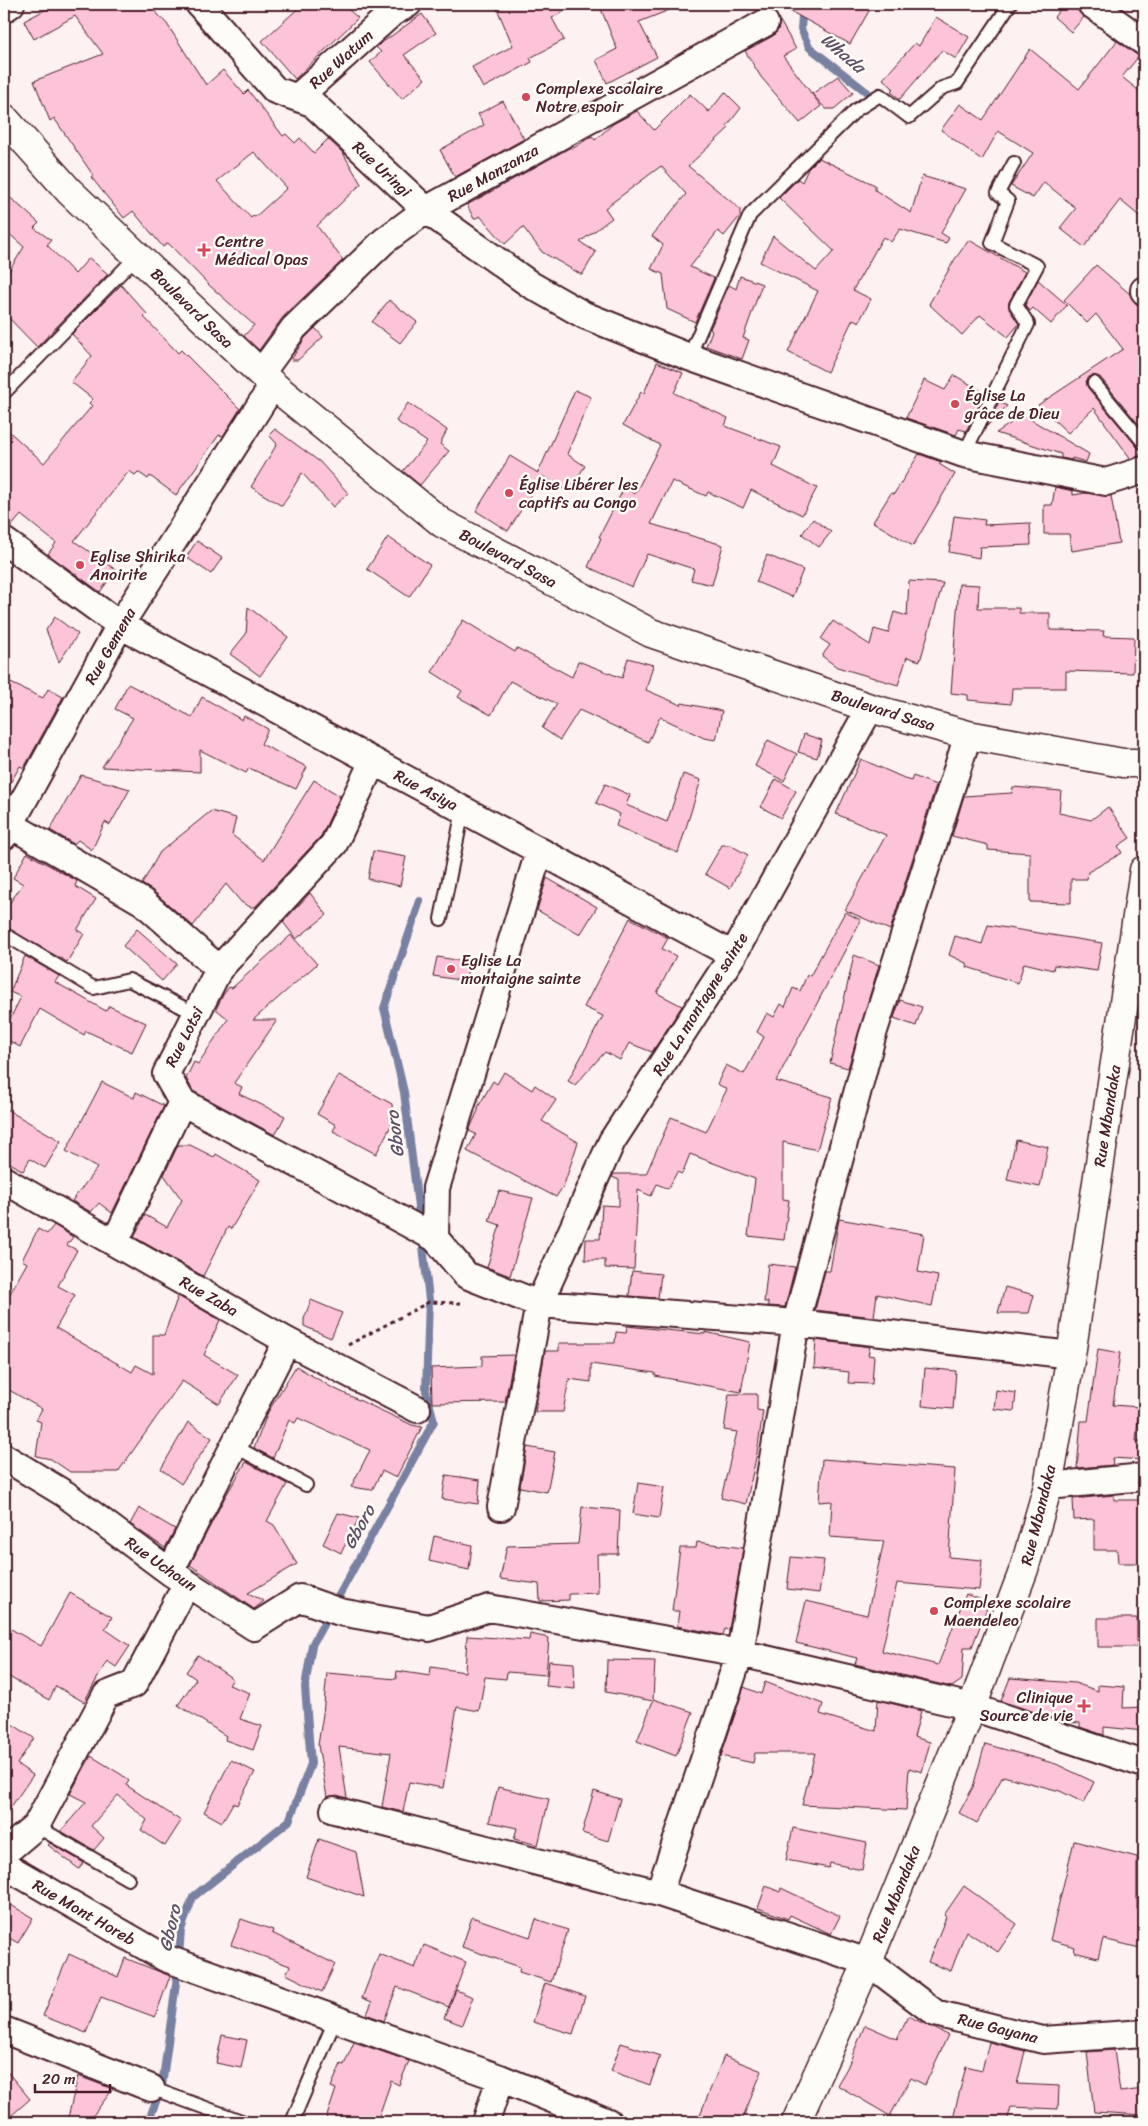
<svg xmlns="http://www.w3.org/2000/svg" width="1148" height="2126" viewBox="0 0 1148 2126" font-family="Sriracha,sans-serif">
	<rect width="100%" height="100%" fill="#fdf1f1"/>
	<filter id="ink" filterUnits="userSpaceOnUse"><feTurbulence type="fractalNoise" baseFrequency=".02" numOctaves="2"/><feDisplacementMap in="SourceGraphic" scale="10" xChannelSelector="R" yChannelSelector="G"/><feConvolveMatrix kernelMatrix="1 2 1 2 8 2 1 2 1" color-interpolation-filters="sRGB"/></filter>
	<g filter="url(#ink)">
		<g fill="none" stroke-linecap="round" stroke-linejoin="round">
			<path stroke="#7881a1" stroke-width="8" d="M803,4L801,29L809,47L868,93
				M420,1223L404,1092L384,1008L420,901
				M148,2122L162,2086L178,1969L181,1930L193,1897L289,1821L311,1764L305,1687L312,1645L434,1421L426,1391L429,1300L422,1237"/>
		</g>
		<path fill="#fdc4d9" stroke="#4a1f2b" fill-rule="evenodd" d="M56,4H148L167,24L206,85L223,70L244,94L248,90L283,136L286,134L295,143L300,138L314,153L328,139L343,153L361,184L317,226L343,260L283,317L259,350L244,336L254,325L210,286L168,243L163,247L133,211L124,218L91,177L93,175L54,118L50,121L34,81L103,54L75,16L34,39L24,21ZM254,152L287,188L255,217L253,216L251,218L217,181Z
			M303,4H342L358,18L295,79L262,41Z
			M495,4H577L552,18L564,40L530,58L532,62L483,88L472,67L513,46Z
			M599,4H682V5L639,22L657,57L607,83L596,60L617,49Z
			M777,4H873L850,44Z
			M1065,4H1076L1078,11L1084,17L1071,32L1054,17Z
			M422,14L436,33L404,55L425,79L402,99L370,62L381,52L376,47Z
			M936,17L969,37L956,59L942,50L900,99L891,92L893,88L883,79L915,43L919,46Z
			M780,21L796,49L783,56L821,106L800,123L761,77L745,51L773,36L778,30Z
			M1117,41L1139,56L1122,77L1144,95V220L1120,200L1084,247L1060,228L1076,208L1044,182L1033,198L1011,186L1033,153L998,131L982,160L941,130L960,104L983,120L1030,49L1079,89Z
			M838,76L853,93L834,109H826L812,94Z
			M725,92L741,108L727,126L729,128L688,166L740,209V216L724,236L718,231L690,267L714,278L695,322L667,309L663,274L651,269L663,245L652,236L686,194L661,166L605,208L612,218L580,242L596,252L582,275L542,252L523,227L505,244L480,216L474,219L467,205L571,147L572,149L592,136L595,140L613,124L637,111L654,130L690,94L709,112Z
			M503,101L524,139L455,177L440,150L484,125L478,114Z
			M819,158L875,185V190L911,213L922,176L966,189L941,233L949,238L946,243L900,229L891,242L883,237L853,290L871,299L859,322L853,319L827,372L788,352L818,291L760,262L773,236L816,271L834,251L779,198L798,179L802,182L808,169Z
			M4,192L39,223L34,228L51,240L47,245L75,274L89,258L108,274L37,347L4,313V279L24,247L4,229Z
			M969,240L1025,272L1009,302V309L1019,324L1008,337L980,315L962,335L929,304L955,259Z
			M1096,265L1130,294L1136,304L1144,306V431L1100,377L1092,375L1086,381L1088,388L1138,448L1144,451L1138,456L1131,459L1094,408L1068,433L1038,405L1123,349L1096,314L1087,323L1064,300Z
			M740,276L762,284L743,338L749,340L742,359L706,346L712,331L710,329L729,285L736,289Z
			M1038,280L1067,305L1051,324L1033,308L1030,311L1025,305Z
			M121,285L147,314L144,317L178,353L181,350L240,409L223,436L219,435L176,495L150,476L148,479L138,472L135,475L129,471L74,541L116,570L100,592L48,554L56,543L21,515L10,528L4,526V427L44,463L92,406L89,403L93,399L71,382L92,356L72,334Z
			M389,300L417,322L400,343L372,322Z
			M315,328L323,337L298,360H291L305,338Z
			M657,362L683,373L674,393L728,418L725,426L781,447L773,466L817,488L802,515L751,490L743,508L708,492L706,496L672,481L651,524L723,545L712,585L691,580L694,569L647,554L632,587L588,567L601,538L599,537L624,488L635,494L660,445L623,425L641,392L644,393Z
			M954,375L985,393L965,433L966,431L959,429L956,435L906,418L924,380L945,390Z
			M575,390L591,397L567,454L585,466L568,492L542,476L508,531L476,511L510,456L538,473Z
			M999,402L1007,406L986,427Z
			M408,403L447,430L440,444L449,451L420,485L403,471L427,442L396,421Z
			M1023,415L1089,454L1086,462L1072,458V460L1061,458V454L996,433Z
			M275,429L320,462L348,493L333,507L302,473L282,506L251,487L277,444L269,435Z
			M919,454L941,462L939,464L955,474L913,546L873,522L891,493L894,494Z
			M1055,487L1073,491V495L1085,493L1111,496L1119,543L1072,551L1069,534H1044V505H1052Z
			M954,516L985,520L984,525L1030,523L1031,545L980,547L979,558L949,552Z
			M813,519L831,532L819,547L802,534Z
			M388,537L430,565L409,597L367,569Z
			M197,541L222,558L211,574L186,557Z
			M767,555L803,570L792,597L756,582Z
			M909,581L943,583L920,661L907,657L898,685L837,667L822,656L830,645L821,639L833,621L870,645L874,629L888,633L894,612L907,616Z
			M959,584L979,585L978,608H1019V613H1050V630L1104,631L1103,636L1134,637L1133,673L1066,671V688H1012L1011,704L968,700V695L951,693Z
			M248,607L288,637L260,676L230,654L246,634Z
			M55,617L78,634L59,662L46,630Z
			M463,620L515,652L517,648L572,677L578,661L622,678L628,658L653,665L646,690L681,705L682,703L722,711L716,740L704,738L660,717L648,742L579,710L560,740L542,728L557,704L510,681L491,715L458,697L462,691L432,672Z
			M4,680L43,698L48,689L63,697L24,768L20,766L4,794Z
			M128,684L192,717L202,697L242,720L244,716L268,729L261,744L307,767L296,789L249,768L246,773L200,750V772L102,767L133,718L115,709Z
			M804,734L822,740L817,758L798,752Z
			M768,740L797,754L784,781L755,766Z
			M861,759L911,781L913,776L936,785L890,930L845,910L886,835L836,814Z
			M683,774L701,780L678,853L616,826L620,814L596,803L605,784L630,795L626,805L667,822Z
			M81,775L130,789L110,825L105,822L92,850L78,840L74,844L50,830Z
			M776,779L796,791L781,818L761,807Z
			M314,780L340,796L321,836L255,907H250L241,902L226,884L193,926L153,891L142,884L160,852L211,811L236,818L232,835L264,860Z
			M1013,787L1061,791L1059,813L1091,820L1108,807L1130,838L1118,846L1122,853L1088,872L1087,879H1071V903L1030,902V853L988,850V845L952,836L964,796L1012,793Z
			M722,845H730L748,855L730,888L705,874Z
			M373,851L406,857L400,886L368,879Z
			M27,853L77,881L75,886L96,899L77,930L84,934L67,962L4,926V911L23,884L13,878Z
			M547,878L597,907L580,935L537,910Z
			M310,893L327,915L296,939L283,922Z
			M845,912L861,920L776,1081L832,1097L817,1150L783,1142V1199L789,1200L784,1240L748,1236L755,1179L690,1154L682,1174L677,1172L668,1189L657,1184L651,1196L638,1190L634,1269L605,1268V1260H585L586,1239H600L602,1205L619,1206V1180L612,1177L614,1174H646L671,1117L706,1132L727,1089L717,1084L726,1065L744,1074L764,1037L757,1032L767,1013L774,1017L781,1004L785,1007L793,988L800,991L807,975L810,976Z
			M630,918L668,938L662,949L676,956L657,993L682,1006L652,1052L629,1043L620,1060L605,1052L575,1085L568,1081L603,1016L584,1007Z
			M988,925L1102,943L1097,971L1054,965L1053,970L1024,963L1018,983L967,967L968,964L949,955L955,936L982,944Z
			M137,929L177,964L162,981L123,946Z
			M291,935L317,964L253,1020H277L234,1083L242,1087L239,1094L285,1116L275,1135L193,1091L186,1078L194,1062L198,1064L228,1019L216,1009L223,995L229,987L232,988Z
			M854,955L879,965L848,1068L830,1063Z
			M25,956L59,976L55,982L106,1011L109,1006L146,1023L132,1052L86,1031L84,1035L40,1009L20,1047L4,1038V1031L21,997L10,992Z
			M437,957L469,962L466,981L433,976Z
			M900,1000L922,1007L916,1026L894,1018Z
			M504,1072L532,1090L535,1085L556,1100L542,1121L578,1142L564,1185L556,1197L467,1151L476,1134L469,1131L479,1108L478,1107L493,1081L497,1084Z
			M339,1075L392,1104L393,1122L376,1154L333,1131L336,1125L317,1114Z
			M102,1082L134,1098L136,1092L164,1106L112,1213L99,1203L91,1212L72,1201L97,1168L66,1151Z
			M4,1108L61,1141L45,1168L30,1159L23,1171L4,1159Z
			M1016,1140L1048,1147L1040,1187L1007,1180Z
			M178,1145H190L214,1157L216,1154L260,1180L231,1229L228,1227L203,1276L134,1237L145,1215L167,1227L182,1200L164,1175Z
			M499,1191L533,1198L510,1276L487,1267L500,1225L489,1221Z
			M839,1219L924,1234L918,1272L938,1276L932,1306L877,1294L874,1317L815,1310L825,1271H830Z
			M54,1225L73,1237L67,1245L77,1250L58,1286L75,1295L56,1328L132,1372L136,1365L153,1374V1335H164L178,1296L220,1320L204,1355L238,1375L219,1404L182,1381L118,1472H70L51,1459L36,1456L41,1422L36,1420L42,1409L4,1387V1304L27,1263L22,1260L38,1229L47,1234Z
			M768,1264L795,1267L785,1307L768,1306V1302H764Z
			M632,1271L661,1274L658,1298L629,1296Z
			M1005,1287L1034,1295L1029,1313H998Z
			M311,1300L342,1313L331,1338L304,1326V1319Z
			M627,1326L705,1334V1332L750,1342L741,1392L655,1376V1373L591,1364V1382L569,1379L563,1412H535L545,1351H559V1343H615L616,1332L626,1333Z
			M816,1340L870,1347L868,1355L874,1356L872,1384L848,1383L849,1372L814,1368Z
			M1098,1349L1120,1353L1113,1405L1139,1407L1136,1441H1144V1460L1112,1458L1113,1465L1077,1468L1081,1421H1088Z
			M514,1355L505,1402L432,1403L431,1368L482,1366V1356Z
			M296,1366L331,1387L412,1425L422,1427L396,1478L382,1471L372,1490L351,1487L370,1450L298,1418L295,1423L289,1420L273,1458L254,1448L268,1412Z
			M925,1368L956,1371L953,1409L922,1406Z
			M996,1390L1016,1393L1014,1411L994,1409Z
			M729,1394H757V1410L763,1411L757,1453L746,1504L721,1498L737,1432L724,1430Z
			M188,1422L212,1438L181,1484L161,1469Z
			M527,1447L555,1452L547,1492L520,1487Z
			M822,1459L955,1469L949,1557L982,1560L979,1590L897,1583L882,1651L938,1665L966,1594L989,1603L972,1647H964L962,1680L952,1687L855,1664L857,1658L796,1643L806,1601L867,1615L884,1541L830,1537L832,1501L819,1502Z
			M246,1462L287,1484L267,1521L274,1525L297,1564L248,1593L264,1601L254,1609L190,1565L225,1497Z
			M446,1475L480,1480L478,1504L442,1499Z
			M638,1483L664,1487L659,1518L633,1514Z
			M1114,1495V1500H1144V1563H1118L1117,1550H1094V1519L1074,1520L1073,1499Z
			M582,1507L620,1510L618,1554H597L598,1593L569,1594V1600L540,1601L539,1584L500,1579L507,1546L578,1544Z
			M139,1508L175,1529L165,1548L130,1524Z
			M338,1513L359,1518L341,1553L323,1544Z
			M434,1536L472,1545L469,1570L429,1561Z
			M697,1542L743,1548L729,1630L725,1629L723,1635L677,1626L679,1611H672L680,1548H696Z
			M791,1557L824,1560L819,1593L787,1589Z
			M70,1593L112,1617L105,1629L130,1646L116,1667L107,1661L84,1702L56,1686L49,1700L4,1674V1641L11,1629L41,1646Z
			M1098,1618H1137V1647H1098Z
			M530,1634L549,1638L546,1675L507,1672L506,1679L485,1677L479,1711L457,1707L443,1788L409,1782L403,1812L382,1807L391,1753L339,1747L347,1798L337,1795L327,1797L318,1745L323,1714L327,1673L396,1679L397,1671L430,1676L431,1667L465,1672L467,1636L529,1640Z
			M198,1655L233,1679L229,1685L250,1693L240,1719L262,1726L253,1750L225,1740L226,1736L178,1705L196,1679L186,1672Z
			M607,1660L655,1661L653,1699L693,1712L676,1756L637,1741L653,1701L606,1692Z
			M549,1661L574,1663L575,1689L546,1686Z
			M1010,1678L1075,1683L1098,1691V1685L1124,1687L1123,1708L1144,1707V1731L1104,1727V1735L1080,1727V1723L1065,1722L1001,1701Z
			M765,1682L823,1704L820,1714L876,1731L878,1700L921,1711L914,1737L930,1742L922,1772L909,1768L906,1810L802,1805L815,1753H755L753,1763L721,1756L744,1687L761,1694Z
			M4,1719L34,1738L17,1764L33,1775L4,1817Z
			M985,1744L1056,1764L1094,1782L1084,1803L1060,1791L1003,1776L977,1823L959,1813L973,1787Z
			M91,1756L122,1775L129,1781L126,1785L181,1821L165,1846L141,1830L147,1820L118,1795L91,1826L104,1838L94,1850L61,1831L86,1802L70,1794Z
			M231,1760L255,1772L237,1805L233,1803L222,1822L204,1812Z
			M498,1787L549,1799L538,1845L514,1839L517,1828L489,1822Z
			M594,1791L620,1799L608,1841L582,1833Z
			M793,1828L867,1843L862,1870L830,1863L829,1868L786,1860Z
			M319,1839L356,1852L364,1897L306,1877Z
			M1074,1841L1137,1857V1909L1144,1912V1949L1103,1939L1098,1958L1074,1952L1075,1947L1050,1940Z
			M50,1843L84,1863L79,1869L48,1845Z
			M766,1886L780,1892L781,1888L840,1916L831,1934L790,1915L788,1919L758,1908Z
			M964,1886L1017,1924L998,1952L966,1931L951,1971L928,1962L946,1917L944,1915Z
			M4,1901L33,1918L18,1943L4,1935Z
			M472,1917L530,1937L536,1919L568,1930L551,1982L519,1972L520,1967L462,1947Z
			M241,1919L273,1930L272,1933L335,1964L322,1992L286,1974L290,1966L231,1945Z
			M424,1945L466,1962L449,2007L397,1987L384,2021L367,2014L372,2002L362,1998L379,1954L415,1968Z
			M69,1954L118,1977L125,1958L170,1976L155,2017L101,1997L86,2033L43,2016Z
			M545,1983L585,1996L573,2034L533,2022Z
			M456,1990L473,1997L462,2025L444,2018Z
			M908,2016L948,2035L925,2085L911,2078L890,2116L837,2085L847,2068L865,2025L897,2039Z
			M222,2035L247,2040L241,2068L216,2063Z
			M354,2042L409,2061L399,2085L391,2081L377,2122H325L336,2089L331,2087L341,2064L344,2065Z
			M989,2042L1025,2051L1017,2084L1059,2086L1058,2109L1011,2107L1007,2122H952L966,2066L982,2070Z
			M621,2043L660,2056L650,2085L611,2071Z
			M1114,2050L1120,2092L1143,2089L1144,2115L1094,2112L1087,2052Z
			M724,2056L762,2071L741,2122H697Z
			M4,2068L30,2099L4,2122Z
			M78,2076L113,2089L88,2122H67Z"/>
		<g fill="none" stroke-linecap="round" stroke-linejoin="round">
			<g stroke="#4a1f2b" stroke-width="16">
				<path id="service" d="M689,357L750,215L856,110L880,95L909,117L942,88L957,83L1010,4
					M1094,383L1144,443
					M4,393L137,256
					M964,454L1028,324L1016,305L1037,266L992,243L1008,201L998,193L1014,163
					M441,919L463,810
					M4,934L94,988L129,980L196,1014
					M234,1446L306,1485
					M36,1826L128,1879
					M151,2088L244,2122
					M292,2122L335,2020"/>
			</g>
			<g stroke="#4a1f2b" stroke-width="30">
				<path id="minor" d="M199,4L275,90L312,103L426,210L531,285L584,315L689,357L964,454L1106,482L1144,470
					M1091,4L1144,42
					M4,9L11,4
					M298,97L392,13L408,4
					M1144,291V290
					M261,373L294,328L384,241L426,210L765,23
					M4,541L120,625L733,955
					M373,761L334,844L219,969L166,1074L182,1102L435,1238
					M11,825L143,902L219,969
					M4,836L120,625L273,385
					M539,852L436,1188L435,1238L466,1275L539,1304L796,1323L1071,1355
					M4,1180L287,1341L417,1409
					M115,1242L182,1102
					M4,1457L65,1494L170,1572L254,1627L300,1598L340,1612L429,1628L489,1608L740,1653L972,1707L1144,1764
					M1048,1486L1144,1477
					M501,1507L539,1304L612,1141L733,955L870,708
					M170,1572L287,1341
					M334,1810L659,1893L868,1962L935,2013L1043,2040L1144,2033
					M4,1853L36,1826L106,1695L134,1684L187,1583
					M4,1865L165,1958L500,2078L608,2122
					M659,1893L740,1653L796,1323L872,1037L968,735
					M4,2030L151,2088
					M486,2122L500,2078"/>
			</g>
			<g stroke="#4a1f2b" stroke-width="31">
				<path id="tertiary" d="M4,118L69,191L273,385L442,523L651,633L870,708L968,735L1123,763H1144
					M796,2122L868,1962L972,1707L1024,1569L1048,1486L1071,1355L1144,870"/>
			</g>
			<path stroke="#4a1f2b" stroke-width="3" stroke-dasharray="4 4" stroke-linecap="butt" d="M348,1345L429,1302L461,1303"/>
			<use href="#service" stroke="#fdfcf7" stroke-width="12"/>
			<use href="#minor" stroke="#fdfcf7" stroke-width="26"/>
			<use href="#tertiary" stroke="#fdfcf7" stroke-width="28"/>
		</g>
	</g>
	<g fill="#d1495b" stroke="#fdfcf7" stroke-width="2">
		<circle cx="526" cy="97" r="5"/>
		<path d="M201.5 242.5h5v5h5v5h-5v5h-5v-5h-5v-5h5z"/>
		<circle cx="955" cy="404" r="5"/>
		<circle cx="509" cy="493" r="5"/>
		<circle cx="80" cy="565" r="5"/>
		<circle cx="451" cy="969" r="5"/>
		<circle cx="934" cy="1611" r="5"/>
		<path d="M1081.5 1698.5h5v5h5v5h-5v5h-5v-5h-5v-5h5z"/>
	</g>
	<g text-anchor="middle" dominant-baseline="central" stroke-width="5" stroke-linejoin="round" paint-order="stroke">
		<g font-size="16" fill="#4a1f2b" stroke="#fdfcf7">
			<text transform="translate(341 59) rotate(-42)">Rue Watum</text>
			<text transform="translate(382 169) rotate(43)">Rue Uringi</text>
			<text transform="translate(493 173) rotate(-29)">Rue Manzanza</text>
			<text transform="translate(192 308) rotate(44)">Boulevard Sasa</text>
			<text transform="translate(508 558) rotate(28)">Boulevard Sasa</text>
			<text transform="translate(110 646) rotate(-60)">Rue Gemena</text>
			<text transform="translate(883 710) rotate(17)">Boulevard Sasa</text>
			<text transform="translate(426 790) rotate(28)">Rue Asiya</text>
			<text transform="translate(700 1004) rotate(-58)">Rue La montagne sainte</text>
			<text transform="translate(184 1037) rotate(-63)">Rue Lotsi</text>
			<text transform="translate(1107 1116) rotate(-81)">Rue Mbandaka</text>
			<text transform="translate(209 1296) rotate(30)">Rue Zaba</text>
			<text transform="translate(1038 1515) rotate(-76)">Rue Mbandaka</text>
			<text transform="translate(161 1564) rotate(35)">Rue Uchoun</text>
			<text transform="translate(896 1894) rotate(-68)">Rue Mbandaka</text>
			<text transform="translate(84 1912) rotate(30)">Rue Mont Horeb</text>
			<text transform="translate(998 2028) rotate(14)">Rue Gayana</text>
		</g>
		<g font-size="16" fill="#4a1f2b" stroke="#fdfcf7" text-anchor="start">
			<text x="536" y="88">Complexe scolaire<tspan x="536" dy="18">Notre espoir</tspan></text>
			<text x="215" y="241">Centre<tspan x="215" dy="18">Médical Opas</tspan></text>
			<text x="965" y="395">Église La<tspan x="965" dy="18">grâce de Dieu</tspan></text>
			<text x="519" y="484">Église Libérer les<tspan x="519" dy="18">captifs au Congo</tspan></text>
			<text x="90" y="556">Eglise Shirika<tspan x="90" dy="18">Anoirite</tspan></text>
			<text x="461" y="960">Eglise La<tspan x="461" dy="18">montaigne sainte</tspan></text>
			<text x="944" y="1602">Complexe scolaire<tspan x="944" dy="18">Maendeleo</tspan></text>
			<text x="1073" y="1697" text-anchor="end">Clinique<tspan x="1073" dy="18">Source de vie</tspan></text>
		</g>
		<g font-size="18" font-style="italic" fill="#615066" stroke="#fdfcf7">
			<text transform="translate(843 53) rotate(40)">Whada</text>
			<text transform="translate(395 1134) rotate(-97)">Gboro</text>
			<text transform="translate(359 1527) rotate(-61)">Gboro</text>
			<text transform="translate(170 1928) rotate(-77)">Gboro</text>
		</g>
	</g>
	<rect width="1148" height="2126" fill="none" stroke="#fdfcf7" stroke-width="20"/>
	<rect x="10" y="10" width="1128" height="2106" fill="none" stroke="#4a1f2b" stroke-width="2" filter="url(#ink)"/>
	<path d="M35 2084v8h75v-8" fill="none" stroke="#4a1f2b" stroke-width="2.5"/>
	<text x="42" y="2084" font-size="15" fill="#4a1f2b" stroke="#fdfcf7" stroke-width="4" paint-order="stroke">20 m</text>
</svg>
